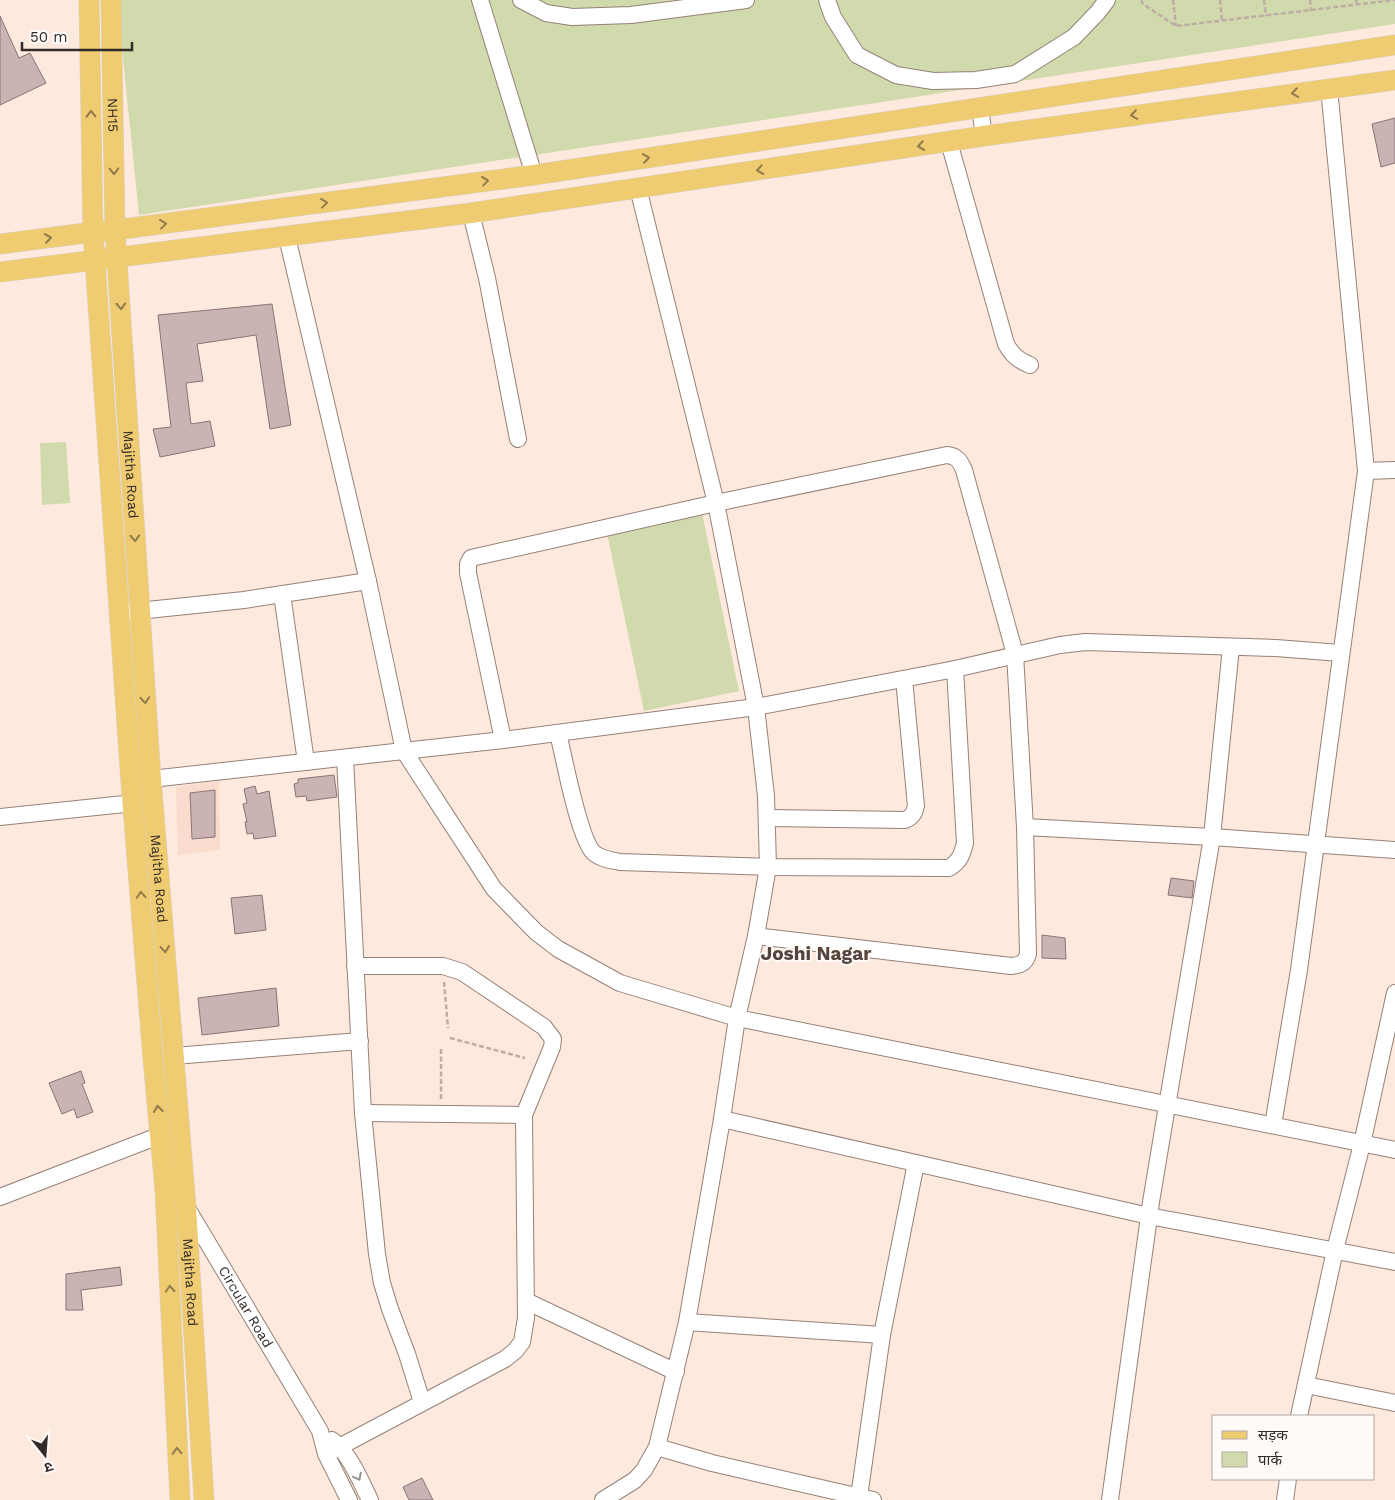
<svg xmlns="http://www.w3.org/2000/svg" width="1395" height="1500" viewBox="0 0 1395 1500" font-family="'Work Sans','Noto Sans Devanagari',sans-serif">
	<rect width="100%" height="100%" fill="#fee9de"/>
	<path fill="#f9dccd" d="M219,781L220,850L178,855L176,787Z"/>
	<path fill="#d1daac" d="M117,0H1395V24L139,215Z
		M66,442L70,503L42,505L40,443Z
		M702,513L739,691L644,711L607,533Z"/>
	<path fill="#cbb3b4" stroke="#897374" d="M0,16L19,58L30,53L46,83L0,105Z
		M1395,118V163L1381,167L1372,124Z
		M272,304L291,425L270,429L256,335L197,344L203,381L186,383L191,424L210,421L215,446L160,457L153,429L171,427L158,315Z
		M334,775L337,797L307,801L306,796L296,797L294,784L298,783V779Z
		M255,786L257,794L269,791L276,836L254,839L253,833L247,834L245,822H247L243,804L247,803L244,789Z
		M215,790V837L192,839L190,793Z
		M1171,878L1194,881L1192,898L1168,895Z
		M262,895L266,930L235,934L231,898Z
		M1042,935L1065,938L1066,959L1042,958Z
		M276,988L279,1026L202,1035L198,998Z
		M81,1071L85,1083L82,1084L93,1112L77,1118L74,1109L62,1114L49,1083Z
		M120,1267L122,1285L81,1290L83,1310H66V1274Z
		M422,1478L433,1500H409L403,1487Z"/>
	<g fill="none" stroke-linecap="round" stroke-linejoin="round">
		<g stroke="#958177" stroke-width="18">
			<g id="minor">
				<path d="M480,0L534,175"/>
				<path d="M521,0L546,13L572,17L631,15L746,0"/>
				<path d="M827,0L833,17L857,55L896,75L933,81L976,80L1015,74L1074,37L1098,12L1107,0"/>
				<path d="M980,108L984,136"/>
				<path d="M949,142L1006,344C1012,355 1018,360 1030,365"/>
				<path d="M471,213L487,278L518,439"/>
				<path d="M287,237L368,581L404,751L494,889L536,932L558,949L620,983L737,1018L1395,1150"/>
				<path d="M1366,471L1395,470"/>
				<path d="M282,594L306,762"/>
				<path d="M128,612L244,600L368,581"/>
				<path d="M558,733C564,757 579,840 594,853C601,859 611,860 620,862L768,867L949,868C960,861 962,855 965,843L955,669"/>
				<path d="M503,740L468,573V564L471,558L716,503L947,455C957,456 960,461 964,470L1015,654L1025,827L1212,837L1395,850"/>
				<path d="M345,758L363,1113L377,1254L382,1283L390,1309L407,1354L422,1402"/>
				<path d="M151,779L503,740L756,707L955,669L1060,645L1085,642L1276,648L1340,653"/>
				<path d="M0,817L134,803"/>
				<path d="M768,818L905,820C912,817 914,814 916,806L904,679"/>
				<path d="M756,936L1011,966C1020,965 1025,964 1028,954L1025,827"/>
				<path d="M174,1056L360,1041"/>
				<path d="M363,1113L524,1115"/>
				<path d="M722,1119L1149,1216L1395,1262"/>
				<path d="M1273,1125L1299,970L1366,471L1329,88"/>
				<path d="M0,1197L161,1135"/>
				<path id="s1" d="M187,1208L320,1431L326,1454L349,1500"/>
				<path d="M526,1301L676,1372"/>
				<path d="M687,1322L882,1335"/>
				<path d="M1306,1385L1395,1403"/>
				<path d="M1299,1416L1335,1250L1362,1144L1395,993"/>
				<path d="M332,1440C350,1454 360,1480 370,1500"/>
				<path d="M657,1447L712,1463L873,1500"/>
				<path d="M326,1454L505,1359L515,1351L522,1342L526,1318L524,1115L552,1047L553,1039L544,1027L462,972L443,966H355"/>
				<path d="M859,1497L882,1335L916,1163"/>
				<path d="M603,1500L635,1480L644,1470L657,1447L687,1322L722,1119L737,1018L756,936L768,867L766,796L756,707L716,503L638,188"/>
				<path d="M1110,1500L1151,1202L1212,837L1231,647"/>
				<path d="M1285,1500L1288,1479"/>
			</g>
		</g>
		<g stroke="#d6d5d4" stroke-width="21">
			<g id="major">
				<path id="s2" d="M111,0L115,230L151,779L186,1207L204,1500"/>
				<path d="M0,244L93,232L89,0"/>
				<path d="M0,272L471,213L984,136L1395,80"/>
				<path d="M180,1500L165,1190L153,1059L131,783L93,232L115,230L534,175L1395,45"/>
			</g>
		</g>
		<path stroke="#beada4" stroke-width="2.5" stroke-dasharray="5 2.5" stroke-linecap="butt" d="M1141,0L1143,4L1176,26L1395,0
			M1173,0L1176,26
			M1220,0L1222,21
			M1264,0L1266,16
			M1310,0L1311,11
			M1356,0L1357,5
			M444,982L448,1028
			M450,1038L525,1058
			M441,1099V1048"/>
		<use href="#minor" stroke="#fff" stroke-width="16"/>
		<use href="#major" stroke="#efcb71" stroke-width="20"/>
	</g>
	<defs><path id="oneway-chevron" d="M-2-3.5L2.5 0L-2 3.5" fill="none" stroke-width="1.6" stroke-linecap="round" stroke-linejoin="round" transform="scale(1.25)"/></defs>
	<g stroke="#917b4c">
		<use href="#oneway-chevron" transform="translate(1295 93) rotate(172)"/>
		<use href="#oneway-chevron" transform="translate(91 114) rotate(-91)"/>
		<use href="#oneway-chevron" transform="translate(1134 115) rotate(172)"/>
		<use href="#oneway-chevron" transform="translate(921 146) rotate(171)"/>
		<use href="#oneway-chevron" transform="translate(646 158) rotate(-8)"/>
		<use href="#oneway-chevron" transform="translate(760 170) rotate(171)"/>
		<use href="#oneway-chevron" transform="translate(114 171) rotate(89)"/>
		<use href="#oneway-chevron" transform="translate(485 181) rotate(-7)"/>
		<use href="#oneway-chevron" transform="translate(324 203) rotate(-7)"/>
		<use href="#oneway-chevron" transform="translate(163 224) rotate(-7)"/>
		<use href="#oneway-chevron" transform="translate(48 238) rotate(-8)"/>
		<use href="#oneway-chevron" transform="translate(121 306) rotate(87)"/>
		<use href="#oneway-chevron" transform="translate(135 538) rotate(87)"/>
		<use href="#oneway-chevron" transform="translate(145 700) rotate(86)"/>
		<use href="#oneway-chevron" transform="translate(141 895) rotate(-94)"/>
		<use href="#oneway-chevron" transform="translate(165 949) rotate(85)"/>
		<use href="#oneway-chevron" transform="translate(158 1109) rotate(-96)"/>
		<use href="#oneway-chevron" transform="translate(170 1289) rotate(-93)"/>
		<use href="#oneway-chevron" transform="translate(177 1451) rotate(-93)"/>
	</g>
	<use stroke="#999593" href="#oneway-chevron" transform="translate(358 1477) rotate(62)"/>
	<g text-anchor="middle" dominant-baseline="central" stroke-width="4" stroke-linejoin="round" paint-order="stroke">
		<g font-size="14" fill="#332b27" stroke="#fefaf8">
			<text stroke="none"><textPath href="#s2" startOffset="115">NH15</textPath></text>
			<text stroke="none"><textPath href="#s2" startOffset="475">Majitha Road</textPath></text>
			<text stroke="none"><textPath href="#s2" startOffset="880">Majitha Road</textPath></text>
			<text stroke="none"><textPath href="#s2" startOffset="1285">Majitha Road</textPath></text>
			<text stroke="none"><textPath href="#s1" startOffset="115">Circular Road</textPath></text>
		</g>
		<g font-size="19" font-weight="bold" fill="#56453c" stroke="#fefaf8">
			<text x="816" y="953">Joshi Nagar</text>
		</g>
	</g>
	<rect x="1212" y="1415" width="162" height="65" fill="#fefaf8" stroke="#ada7a4"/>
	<rect x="1222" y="1431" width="25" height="8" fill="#efcb71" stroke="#ada7a4"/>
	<text x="1258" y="1440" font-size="15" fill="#332b27">सड़क</text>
	<rect x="1222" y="1452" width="25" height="15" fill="#d1daac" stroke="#ada7a4"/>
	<text x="1258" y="1465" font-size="15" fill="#332b27">पार्क</text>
	<g transform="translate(45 1455) rotate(163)" stroke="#fefaf8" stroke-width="4" paint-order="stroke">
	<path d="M0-4L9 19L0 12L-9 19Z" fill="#332b27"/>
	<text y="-8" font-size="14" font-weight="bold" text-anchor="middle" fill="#332b27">उ</text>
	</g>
	<path d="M22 42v8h110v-8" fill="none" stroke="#332b27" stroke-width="2.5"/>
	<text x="30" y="42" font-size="15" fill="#332b27" stroke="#fefaf8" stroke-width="4" paint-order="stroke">50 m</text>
</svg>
